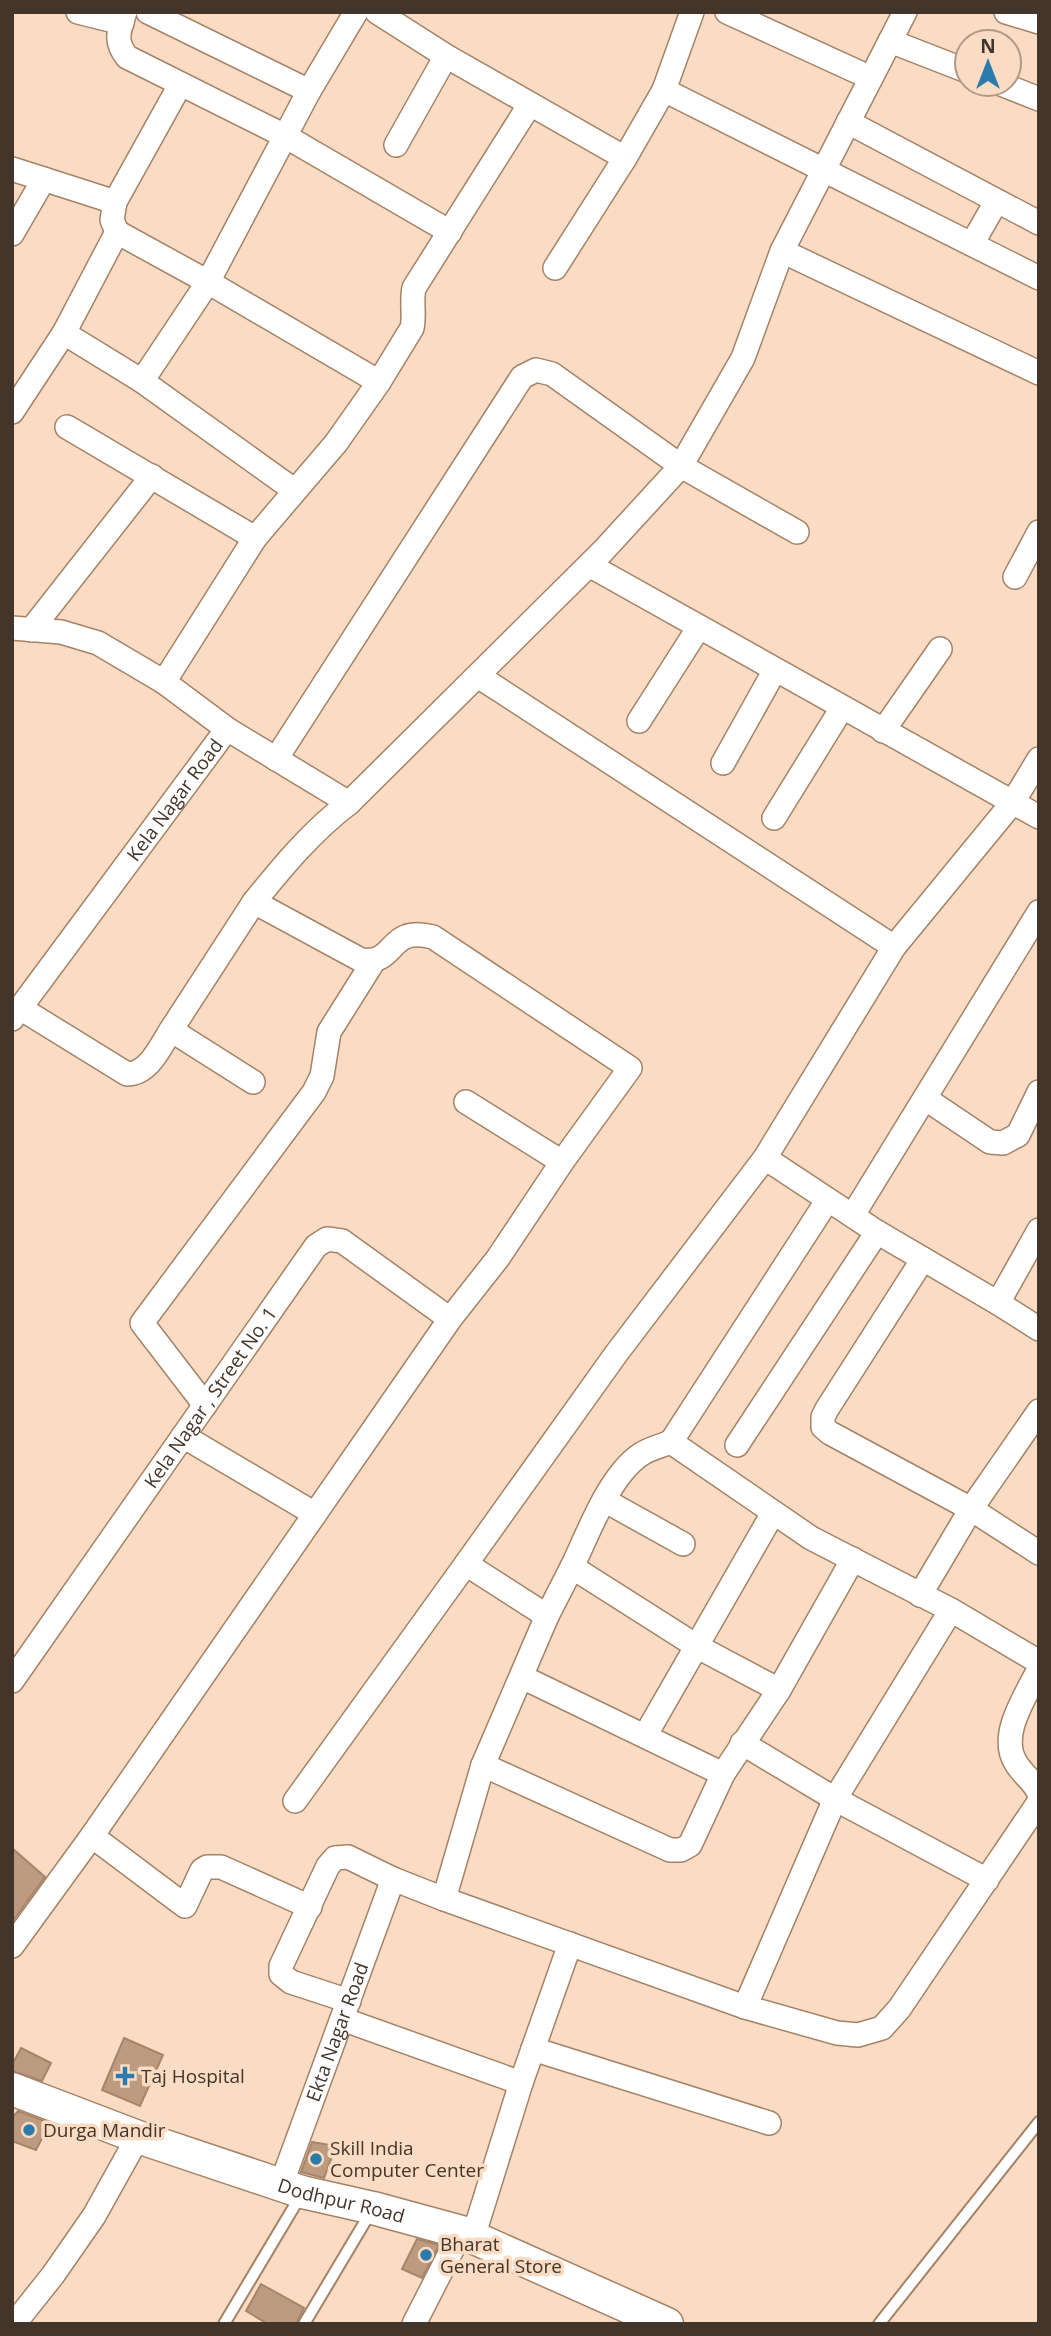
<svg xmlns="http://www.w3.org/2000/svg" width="1051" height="2336" viewBox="0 0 1051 2336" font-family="'Open Sans',sans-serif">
	<rect width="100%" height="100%" fill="#fadcc4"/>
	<path fill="#be9a7e" stroke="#a78569" stroke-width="2" d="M12,1848L45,1877L12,1922Z
		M124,2038L163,2055L140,2106L102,2090Z
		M21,2048L51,2063L42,2081L12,2071V2065Z
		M18,2111L50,2123L36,2150L12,2141V2118Z
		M312,2142L336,2146L324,2178L301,2172Z
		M417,2239L439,2245L422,2278L402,2269Z
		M261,2284L304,2308L296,2324H268L246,2311Z"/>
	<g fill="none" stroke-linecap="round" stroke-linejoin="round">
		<g stroke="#a48266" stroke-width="14">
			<path id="lane" d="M224,2324L301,2195
				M304,2324L372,2210
				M879,2324L1039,2122"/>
		</g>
		<g stroke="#a48266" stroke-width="26">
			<g id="street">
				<path d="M78,12L122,23"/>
				<path d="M125,12C119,31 114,41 127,57L285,136L450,232"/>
				<path d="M148,12L309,91L356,12"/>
				<path d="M377,12L446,56L625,158L664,90L1039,278"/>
				<path d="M727,12L871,78"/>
				<path d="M1006,12L1039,22"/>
				<path d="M890,41L967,71"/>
				<path d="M1001,84L1039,99"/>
				<path d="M664,90L692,12"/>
				<path d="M848,122L1039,223"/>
				<path d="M396,145L446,56"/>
				<path d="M12,169L115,202"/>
				<path d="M117,232L112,220L115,202L180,85"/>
				<path d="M12,234L44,179"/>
				<path d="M972,244L996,202"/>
				<path d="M782,251L1039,373"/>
				<path d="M555,268L625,158"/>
				<path d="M64,333L117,232L208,282L379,382"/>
				<path d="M142,381L208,282L309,91"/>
				<path d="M12,412L64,333L142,381L294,490"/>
				<path d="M67,427L255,538"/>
				<path d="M589,565L1039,817"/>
				<path d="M1015,577L1039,532"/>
				<path d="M12,628L61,632L98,643L164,682"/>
				<path d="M31,630L152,476"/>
				<path d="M478,676L894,947"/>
				<path d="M639,721L699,627"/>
				<path d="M227,729L349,803"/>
				<path d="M883,731L940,649"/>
				<path d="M276,759L522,377L536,370L552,374L681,466L797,532"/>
				<path d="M723,763L775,670"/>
				<path d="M774,818L842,708"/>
				<path d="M20,1008L127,1074C149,1074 160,1047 171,1030L253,1082"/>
				<path id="s1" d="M12,1019L227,729L164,682L255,538L336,443L379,382L412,328C415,315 411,302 414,288L530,104"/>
				<path d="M171,1030L254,902"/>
				<path d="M926,1099L990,1142L1003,1143L1018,1135L1039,1092"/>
				<path d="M466,1102L562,1162L630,1068L433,937C386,925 398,965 361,960L254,902C283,866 312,831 349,803L603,551L681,466L743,358L782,251L905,12"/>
				<path d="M765,1158L894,947L1013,802L1039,759"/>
				<path d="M853,1215L1039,912"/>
				<path d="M923,1259L827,1409L823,1417V1427L830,1433L971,1509L1039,1553"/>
				<path d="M998,1303L1039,1230"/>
				<path d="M205,1405L142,1323L314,1092L322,1076L329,1032L373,962"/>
				<path d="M183,1436L315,1514"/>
				<path d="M671,1442L827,1201"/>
				<path d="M737,1445L877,1232"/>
				<path d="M604,1500L683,1544"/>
				<path d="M466,1564L616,1354L765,1158L877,1232L998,1303L1039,1329"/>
				<path d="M572,1567C588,1534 609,1476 640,1455C648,1449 661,1446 671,1442L811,1538L951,1610L1039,1662"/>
				<path d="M920,1595L971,1509L1039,1411"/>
				<path d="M1039,1669C1026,1696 998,1735 1016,1763C1022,1774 1036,1783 1039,1794"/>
				<path d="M522,1677L723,1774"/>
				<path id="s2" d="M12,1681L316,1246L327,1239L342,1241L450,1319"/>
				<path d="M645,1736L773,1513"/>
				<path d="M742,1743L835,1799L987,1880"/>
				<path d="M483,1765L670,1850H681L690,1845L723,1774L779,1690"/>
				<path d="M295,1801L466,1564L547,1616L572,1567L698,1647L779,1690L853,1559"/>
				<path d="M92,1836L185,1906L202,1870L207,1867H221L310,1907"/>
				<path d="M444,1899L483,1765L547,1616"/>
				<path d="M12,1946L92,1836L450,1319L498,1258L562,1162"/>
				<path d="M349,2001L291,1982L281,1974V1966L328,1866L335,1858L348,1857L393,1879L444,1899L745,2007L837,2033L858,2035L882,2028L899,2009L1039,1802"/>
				<path d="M745,2007L835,1799L951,1610"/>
				<path d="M342,2019L521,2083"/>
				<path d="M533,2049L769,2123"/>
				<path id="s3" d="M281,2185L393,1879"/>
				<path d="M473,2237L521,2083L570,1944"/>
				<path d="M14,2324L53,2275L94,2216L138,2137"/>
				<path d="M414,2324L461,2232"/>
			</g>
		</g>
		<g stroke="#a48266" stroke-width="35">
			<g id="secondary">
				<path id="s4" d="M12,2089L138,2137L302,2192L373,2208L461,2232L667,2324"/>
			</g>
		</g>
		<use href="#lane" stroke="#fff" stroke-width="10"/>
		<use href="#street" stroke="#fff" stroke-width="23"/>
		<use href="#secondary" stroke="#fff" stroke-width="32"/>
	</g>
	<g fill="#2c7bad" stroke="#fadcc4" stroke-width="2.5">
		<path d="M121.5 2065.5h7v7h7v7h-7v7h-7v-7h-7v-7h7z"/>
		<circle cx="29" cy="2130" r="7"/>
		<circle cx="316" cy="2159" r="7"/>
		<circle cx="426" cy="2255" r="7"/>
	</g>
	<g text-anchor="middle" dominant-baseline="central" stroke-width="7" stroke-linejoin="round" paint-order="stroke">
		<g font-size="19" fill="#433529" stroke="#fadcc4">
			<text stroke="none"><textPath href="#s1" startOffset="273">Kela Nagar Road</textPath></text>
			<text stroke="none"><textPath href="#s2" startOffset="346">Kela Nagar , Street No. 1</textPath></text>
			<text stroke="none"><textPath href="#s3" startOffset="163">Ekta Nagar Road</textPath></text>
			<text stroke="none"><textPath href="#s4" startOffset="348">Dodhpur Road</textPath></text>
		</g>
		<g font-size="19" fill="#433529" stroke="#fadcc4" text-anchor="start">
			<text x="141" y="2076">Taj Hospital</text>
			<text x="43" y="2130">Durga Mandir</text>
			<text x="330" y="2148">Skill India<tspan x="330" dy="22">Computer Center</tspan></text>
			<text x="440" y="2244">Bharat<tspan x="440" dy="22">General Store</tspan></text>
		</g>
	</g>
	<rect width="1051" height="2336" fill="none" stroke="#433529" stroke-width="28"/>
	<g transform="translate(988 63)"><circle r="33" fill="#fadcc4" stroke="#b19986" stroke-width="2"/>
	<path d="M0-5L12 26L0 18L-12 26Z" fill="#2c7bad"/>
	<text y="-10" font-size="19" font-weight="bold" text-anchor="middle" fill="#433529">N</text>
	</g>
</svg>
